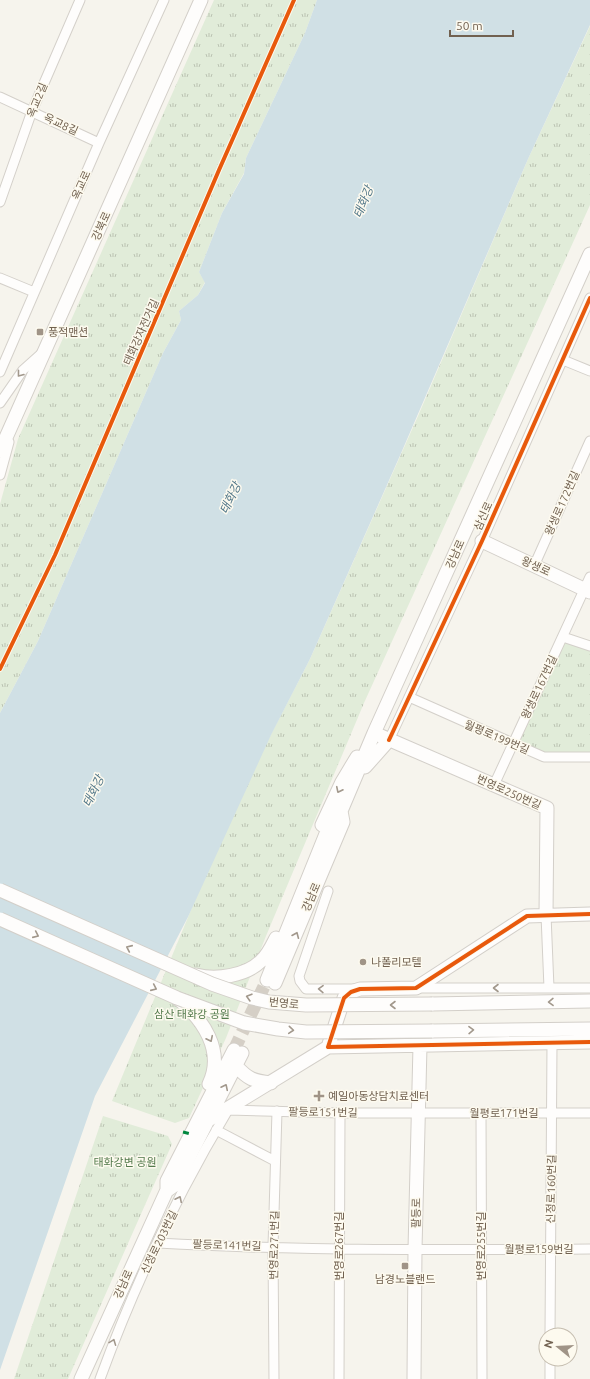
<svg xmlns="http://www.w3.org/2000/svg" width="590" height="1379" viewBox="0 0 590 1379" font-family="Ubuntu,'Noto Sans KR',sans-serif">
	<defs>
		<pattern id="park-tufts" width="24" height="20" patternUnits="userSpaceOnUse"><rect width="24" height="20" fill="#e1ecd9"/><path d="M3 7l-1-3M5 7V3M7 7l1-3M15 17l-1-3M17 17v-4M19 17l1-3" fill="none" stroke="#bbc3b2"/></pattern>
	</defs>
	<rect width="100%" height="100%" fill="#f6f4ed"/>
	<path fill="url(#park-tufts)" d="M214,0H317L305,33L246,158L244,173L222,213L199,272L205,282L198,295L179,311L181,320L163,353L38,641L0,713V504L18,439Z
		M590,26V205L364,703L266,936L226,1038L189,1118L175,1123L112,1101L234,806L310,659L418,416L528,159Z
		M563,637L590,646V757H544L513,743Z
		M103,1116L168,1136L172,1144L68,1379H14Z"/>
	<path fill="#d0e0e5" d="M317,0H590V25L528,159L402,451L310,659L271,735L188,917L95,1096L0,1370V713L38,641L163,353L181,320L179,311L198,295L205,283L199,272L222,213L244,174L246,158L305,33Z"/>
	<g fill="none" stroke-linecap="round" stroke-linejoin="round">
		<path stroke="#d5cfc6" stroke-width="13" stroke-dasharray="13 6" stroke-linecap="butt" d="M234,1050L267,980"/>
		<g stroke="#d4d0ca" stroke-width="11">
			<path id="street" d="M0,97L99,143
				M0,202L32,111L80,0
				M0,278L34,292
				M563,360L590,371
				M0,372L99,143L164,0
				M0,403L23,370L42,353
				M0,475L9,442
				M534,566L590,441
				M563,637L590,646
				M409,697L544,757H590
				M389,740L482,541L590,298
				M494,785L590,577
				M328,891L299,976L300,981L306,989H355
				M546,915L549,988
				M416,988H590
				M481,1113L482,1379
				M216,1130L275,1161
				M158,1243C302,1251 446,1250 590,1249
				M550,1335L552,1044
				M550,1359V1379
				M100,1379C134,1286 177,1195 228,1110L340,1113H590
				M274,1379L273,1247L277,1111
				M339,1379L340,1113"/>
		</g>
		<g stroke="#d3cfc9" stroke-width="15">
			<path id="secondary" d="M0,451L201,0
				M482,541L590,592
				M374,733L547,808L546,915
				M365,767L389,740
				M322,825L342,782L357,757
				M590,914L527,916L416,988L360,989L351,992L344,998L328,1047L590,1042
				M196,975C216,980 246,976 261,961C268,955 272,946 276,938
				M267,980L332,819L341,811L374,733L590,254
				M275,983L343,822L341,811
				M177,998C203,1019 225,1051 209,1084
				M432,1004L590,1001
				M432,1031L590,1029
				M236,1066C248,1079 253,1081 271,1083
				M207,1121L328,1047
				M168,1190L175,1185L242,1053
				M81,1379L167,1190V1181L234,1050
				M414,1379L415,1249L420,1046"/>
		</g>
		<use href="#street" stroke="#fefdfc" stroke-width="9"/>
		<use href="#secondary" stroke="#fefdfc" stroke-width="13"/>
		<g stroke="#d3cfc9" stroke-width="15" stroke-linecap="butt">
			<path id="secondary-bridge" d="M0,890L212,984L252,998L269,1002L306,1005L432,1004
				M0,919L177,998L244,1023L278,1029L306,1032L432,1031"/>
		</g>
		<use href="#secondary-bridge" stroke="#fefdfc" stroke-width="13"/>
		<path stroke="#00873e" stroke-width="3" stroke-dasharray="6 3" stroke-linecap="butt" d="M183,1132L191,1134"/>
		<g stroke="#fdfaef" stroke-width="6">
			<path id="cycleway" d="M0,669L55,555L219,170L294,0
				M389,740L482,541L590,298
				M590,914L527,916L416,988L360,989L351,992L344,998L328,1047L590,1042"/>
		</g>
		<use href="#cycleway" stroke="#e8590c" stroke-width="4"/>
	</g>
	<defs><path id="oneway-chevron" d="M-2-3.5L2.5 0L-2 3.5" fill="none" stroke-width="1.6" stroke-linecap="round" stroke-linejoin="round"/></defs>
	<g stroke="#a2988c">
		<use href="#oneway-chevron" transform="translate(20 374) rotate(128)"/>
		<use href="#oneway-chevron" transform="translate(339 790) rotate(116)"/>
		<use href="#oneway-chevron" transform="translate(36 935) rotate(24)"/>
		<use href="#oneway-chevron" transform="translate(296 935) rotate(-67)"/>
		<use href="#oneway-chevron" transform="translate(129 948) rotate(-156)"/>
		<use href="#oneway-chevron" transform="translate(154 988) rotate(24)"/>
		<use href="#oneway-chevron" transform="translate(496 988) rotate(-180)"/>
		<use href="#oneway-chevron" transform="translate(321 989) rotate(-179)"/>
		<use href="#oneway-chevron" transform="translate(249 997) rotate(-164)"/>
		<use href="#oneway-chevron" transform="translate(551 1002) rotate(179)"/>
		<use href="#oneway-chevron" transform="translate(393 1005) rotate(180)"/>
		<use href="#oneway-chevron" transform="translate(291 1030) rotate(5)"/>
		<use href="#oneway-chevron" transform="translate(471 1030) rotate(-1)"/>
		<use href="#oneway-chevron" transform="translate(210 1039) rotate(64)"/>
		<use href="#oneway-chevron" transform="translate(225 1087) rotate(-64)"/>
		<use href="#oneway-chevron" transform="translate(179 1199) rotate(-64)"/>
		<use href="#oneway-chevron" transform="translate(113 1342) rotate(-69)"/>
	</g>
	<g fill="#a09487" stroke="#fdfaef" stroke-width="1.5">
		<rect x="36" y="328" width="8" height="8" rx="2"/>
		<circle cx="363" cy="962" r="4"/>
		<path d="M317 1090h4v4h4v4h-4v4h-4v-4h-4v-4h4z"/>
		<rect x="401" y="1262" width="8" height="8" rx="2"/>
	</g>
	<g text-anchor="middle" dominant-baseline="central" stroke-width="3" stroke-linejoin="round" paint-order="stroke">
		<g font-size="11" fill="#716150" stroke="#fdfaef">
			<text transform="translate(37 100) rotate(-68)">옥교2길</text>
			<text transform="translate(61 124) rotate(25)">옥교8길</text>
			<text transform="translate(81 185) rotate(-66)">옥교로</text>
			<text transform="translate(101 226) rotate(-66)">강북로</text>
			<text transform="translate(141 332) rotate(-66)">태화강자전거길</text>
			<text transform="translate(562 503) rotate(-66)">왕생로172번길</text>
			<text transform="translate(483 516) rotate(-66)">삼신로</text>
			<text transform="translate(455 554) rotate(-66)">강남로</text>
			<text transform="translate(536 566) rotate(25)">왕생로</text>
			<text transform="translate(539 687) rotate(-65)">왕생로167번길</text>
			<text transform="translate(497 737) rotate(23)">월평로199번길</text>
			<text transform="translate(509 792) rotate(24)">번영로250번길</text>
			<text transform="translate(311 897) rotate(-67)">강남로</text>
			<text transform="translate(284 1003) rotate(6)">번영로</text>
			<text transform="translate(323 1112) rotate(1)">팔등로151번길</text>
			<text x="504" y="1113">월평로171번길</text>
			<text transform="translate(551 1189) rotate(-89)">신정로160번길</text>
			<text transform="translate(416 1213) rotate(-89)">팔등로</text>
			<text transform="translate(159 1242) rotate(-64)">신정로203번길</text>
			<text transform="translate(227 1245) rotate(2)">팔등로141번길</text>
			<text transform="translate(274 1245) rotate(-89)">번영로271번길</text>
			<text transform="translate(339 1246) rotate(-90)">번영로267번길</text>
			<text transform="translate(481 1246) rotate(-90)">번영로255번길</text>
			<text x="539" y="1249">월평로159번길</text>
			<text transform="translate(123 1284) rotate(-66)">강남로</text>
		</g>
		<g font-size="11" fill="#716150" stroke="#fdfaef" text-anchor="start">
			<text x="48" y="332">풍적맨션</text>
			<text x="371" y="962">나폴리모텔</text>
			<text x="328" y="1096">예일아동상담치료센터</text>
			<text x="405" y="1279" text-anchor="middle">남경노블랜드</text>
		</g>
		<g font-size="11" fill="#547b4d" stroke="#fdfaef">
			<text x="192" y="1014">삼산 태화강 공원</text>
			<text x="125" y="1162">태화강변 공원</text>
		</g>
		<g font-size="12" font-style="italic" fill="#507688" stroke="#fdfaef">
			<text transform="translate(363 202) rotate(-68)">태화강</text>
			<text transform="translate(230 498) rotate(-65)">태화강</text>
			<text transform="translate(93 791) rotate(-65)">태화강</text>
		</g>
	</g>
	<g transform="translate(558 1347) rotate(288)"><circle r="19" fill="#fdfaef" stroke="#c5bdaf"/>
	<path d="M0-3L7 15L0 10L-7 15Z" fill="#a09487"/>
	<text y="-6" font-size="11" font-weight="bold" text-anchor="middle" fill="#716150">N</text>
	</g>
	<path d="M450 30v6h63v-6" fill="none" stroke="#716150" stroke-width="2"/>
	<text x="456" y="30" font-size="12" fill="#716150" stroke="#fdfaef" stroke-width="3" paint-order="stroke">50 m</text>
</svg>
